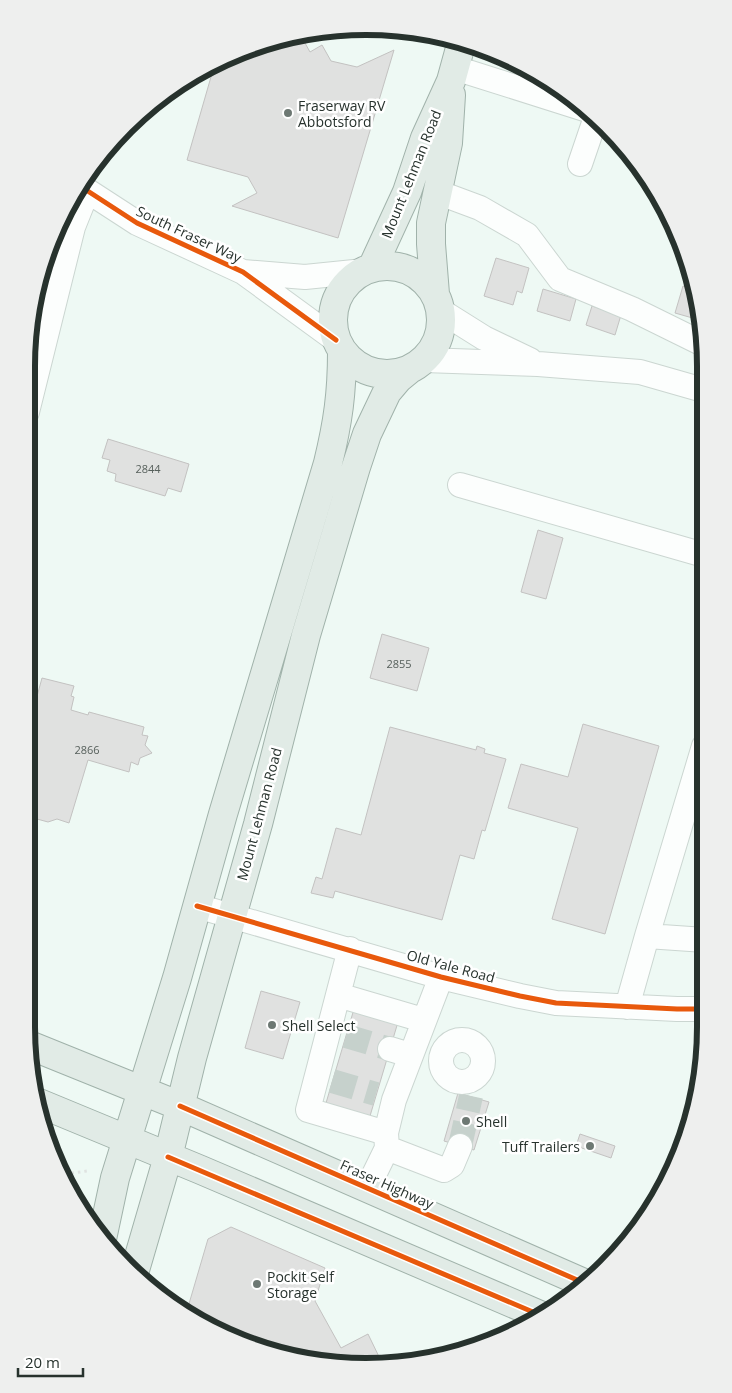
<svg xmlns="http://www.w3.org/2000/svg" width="732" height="1393" viewBox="0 0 732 1393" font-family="'Open Sans',sans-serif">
	<rect width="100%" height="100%" fill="#eef9f4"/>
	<path fill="#e0e1e0" stroke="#c3c2c1" d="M300,34L310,52L322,45L331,61L357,67L394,50L338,238L232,206L257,193L248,177L187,160L215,63L257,44Z
		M496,258L529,268L522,293L517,291L513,305L484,296Z
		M683,286L694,290L703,321L675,313Z
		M543,289L576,299L570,321L537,311Z
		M592,306L621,315L615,335L586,325Z
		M108,439L189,464L181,492L168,488L165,496L115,481L116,474L107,471L110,460L102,458Z
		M538,530L563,538L546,599L521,592Z
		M382,634L429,648L417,691L370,678Z
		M42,678L74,686L71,696L74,697L71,710L88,715L89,712L144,727L142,735L148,736L145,745L152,753L140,758L138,765L131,762L129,772L88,760L69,823L57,819L48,822L26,816L27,733Z
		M583,724L659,746L605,934L552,919L578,828L508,808L521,764L568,777Z
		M390,727L476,750L477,746L485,749L484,753L506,759L485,831L482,830L474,859L460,855L442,920L335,891L333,898L311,893L316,877L322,879L336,828L361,835Z
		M261,991L300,1002L283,1059L245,1048Z
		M354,1009L398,1022L370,1116L326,1103Z
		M458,1093L489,1102L474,1150L444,1141Z
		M580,1134L615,1146L611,1158L576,1146Z
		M231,1227L325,1268L315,1301L341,1348L368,1334L383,1365L343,1366L278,1355L186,1314L208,1239Z"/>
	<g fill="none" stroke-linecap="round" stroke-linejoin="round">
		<path stroke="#c6d1cc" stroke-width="24" stroke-dasharray="24 12" stroke-linecap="butt" d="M346,1036L390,1049
			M332,1081L376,1094
			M460,1146L471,1096"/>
		<g stroke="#cbd6d1" stroke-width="26">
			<path id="minor" d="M455,68L591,111
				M580,164L596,117
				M80,186L137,223L243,272L336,340
				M437,192L480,208L527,235L560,279L632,309L703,344
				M40,272L60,278
				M243,272L305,277L364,271
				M441,311L484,338L530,360
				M424,360L538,364L640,372L703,390
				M27,412L73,227L87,192
				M460,485L704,555
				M704,746L647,936L705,940
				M197,906L441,977L520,996L556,1003L677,1009H705
				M350,949L308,1110L386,1133
				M338,995L423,1020
				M627,1007L647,936
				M441 1061a21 21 0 1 1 42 0a21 21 0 1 1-42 0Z
				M390,1049L410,1055
				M387,1148L444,1170L452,1165L460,1146
				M368,1187L387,1148L386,1133L394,1100L441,977"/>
		</g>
		<g stroke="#a0b2aa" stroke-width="30">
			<path id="major" d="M333 320a54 54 0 1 1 108 0a54 54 0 1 1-108 0Z
				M372,268L407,192L425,138L451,81L462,41
				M435,294L431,244V223L448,143L451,95
				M29,1045L180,1106L584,1283
				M39,1103L201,1170L540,1315
				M102,1239L115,1178L177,978L223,814L328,463C338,422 342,393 342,351
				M135,1270L168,1157L192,1058L258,824L306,635L356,467L367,434L387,392L398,379L409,370"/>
		</g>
		<path stroke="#dfe3e1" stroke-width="3" stroke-dasharray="2.5 4" stroke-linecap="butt" d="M65,1174L87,1171"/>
		<use href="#minor" stroke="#fcfefd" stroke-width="24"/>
		<use href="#major" stroke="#e1ebe6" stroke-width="28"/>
		<g stroke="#fff" stroke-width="8">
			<path id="cycleway" d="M80,186L137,223L243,272L336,340
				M197,906L441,977L520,996L556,1003L677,1009H705
				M180,1106L584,1283
				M168,1157L540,1315"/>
		</g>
		<use href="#cycleway" stroke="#e8590c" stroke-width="5"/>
	</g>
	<g fill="#6d7873" stroke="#fff" stroke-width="2">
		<circle cx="288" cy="113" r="5"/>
		<circle cx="272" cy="1025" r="5"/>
		<circle cx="466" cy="1121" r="5"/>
		<circle cx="590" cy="1146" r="5"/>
		<circle cx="257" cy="1284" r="5"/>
	</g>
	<g text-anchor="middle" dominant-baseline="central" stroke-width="5" stroke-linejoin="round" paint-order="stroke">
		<g font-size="11" fill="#57605c">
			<text x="148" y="468">2844</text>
			<text x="399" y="663">2855</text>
			<text x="87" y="749">2866</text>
		</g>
		<g font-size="14" fill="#27322d" stroke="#fff" text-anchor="start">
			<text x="298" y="105">Fraserway RV<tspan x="298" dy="16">Abbotsford</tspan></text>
			<text x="282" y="1025">Shell Select</text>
			<text x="476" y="1121">Shell</text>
			<text x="580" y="1146" text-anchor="end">Tuff Trailers</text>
			<text x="267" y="1276">Pockit Self<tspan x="267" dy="16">Storage</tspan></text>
		</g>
		<g font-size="14" fill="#27322d" stroke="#fff">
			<text transform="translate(411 174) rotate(-68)">Mount Lehman Road</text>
			<text transform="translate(189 234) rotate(25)">South Fraser Way</text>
			<text transform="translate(259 814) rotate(-75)">Mount Lehman Road</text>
			<text transform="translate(451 966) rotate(15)">Old Yale Road</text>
			<text transform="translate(387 1184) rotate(24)">Fraser Highway</text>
		</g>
	</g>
	<path d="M0 0H732V1393H0ZM366 35H366A331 331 0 0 1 697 366V1027A331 331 0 0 1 366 1358H366A331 331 0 0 1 35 1027V366A331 331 0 0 1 366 35Z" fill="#eeefee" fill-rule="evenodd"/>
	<path fill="none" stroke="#27322d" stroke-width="6" d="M366 35H366A331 331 0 0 1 697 366V1027A331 331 0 0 1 366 1358H366A331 331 0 0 1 35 1027V366A331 331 0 0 1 366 35Z"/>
	<path d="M18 1368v8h65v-8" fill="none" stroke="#27322d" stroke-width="2.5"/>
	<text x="25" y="1368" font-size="15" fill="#27322d" stroke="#ffffff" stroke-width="4" paint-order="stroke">20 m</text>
</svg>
